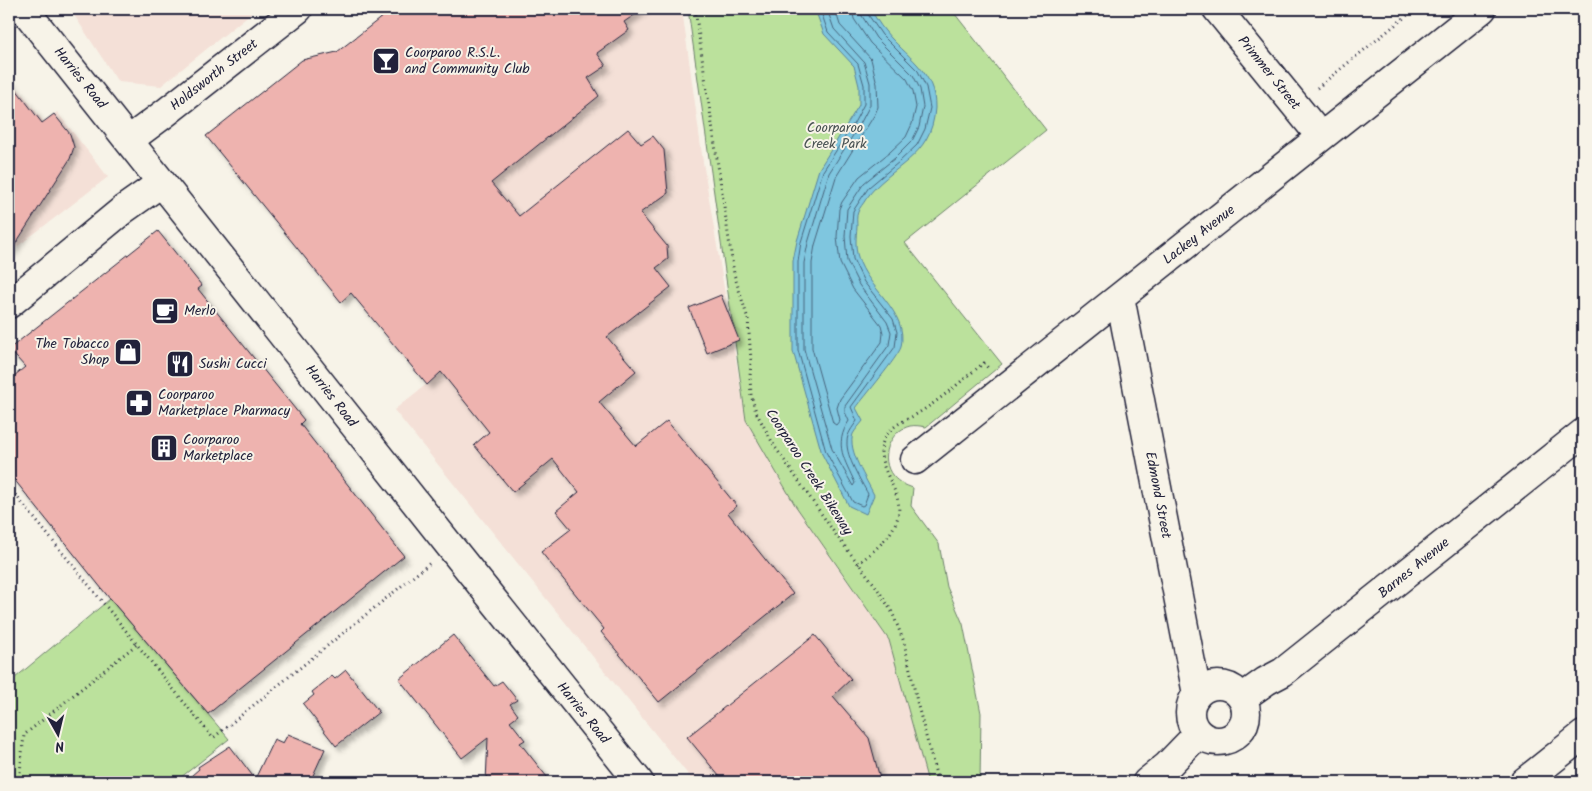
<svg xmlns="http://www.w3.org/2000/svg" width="1592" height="791" viewBox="0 0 1592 791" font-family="Kalam,sans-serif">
	<defs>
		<filter id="shadow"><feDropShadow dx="4.5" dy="4.5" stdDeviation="2.5" flood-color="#0004"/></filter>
	</defs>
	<rect width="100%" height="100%" fill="#f7f3e8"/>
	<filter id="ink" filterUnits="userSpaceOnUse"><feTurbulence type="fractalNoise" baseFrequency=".02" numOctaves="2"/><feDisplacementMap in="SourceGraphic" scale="10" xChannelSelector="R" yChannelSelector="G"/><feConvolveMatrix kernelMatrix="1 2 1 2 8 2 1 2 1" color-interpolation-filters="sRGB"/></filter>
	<g filter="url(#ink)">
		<path fill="#f4e0d7" d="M70,9H256L161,86L118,82Z
			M557,9H682L703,162L746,420L834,562L889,640L928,782H694L394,410L652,205L523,306L410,170L578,34Z
			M9,77L44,122L57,112L108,177L9,253Z"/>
		<path fill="#bbe19c" stroke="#6e826c" d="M688,9H951L1046,130L905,243L1002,364L926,427C921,426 915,425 910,426C889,431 879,459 893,476C899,483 905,485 913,488L911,506L939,544L947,587L963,624L981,713L980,782H928L889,640L795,505L746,420Z
			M110,599L229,739L175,782H9V683Z"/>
		<path fill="#7fc6df" stroke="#5a849d" d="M815,9H870C875,16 879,24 885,31C905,56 936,71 935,108C932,159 890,165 866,199C864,203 859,208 858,212C856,216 857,223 857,227C856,236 855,248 858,257C867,289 909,311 901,347C898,357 864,397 856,408L863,421C860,425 855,430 853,434C847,450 867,480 874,495L866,514L849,506L822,454L793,351V261L797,241L819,169L859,105V86L854,66L824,34Z"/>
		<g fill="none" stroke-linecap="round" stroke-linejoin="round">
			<path stroke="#47647d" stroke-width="1" d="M820,9L828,32L858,64L864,85V104L854,123L823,171L801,242L798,262V350L826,452L853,502L862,506L864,505L868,494C861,481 846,457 847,442C847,434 852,428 857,421L851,407L895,347L897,332L893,319L864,282L853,259L851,236L853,211L869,187L899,162L917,145L925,129L930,108L926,87L918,71L882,35L867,13L866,9
				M827,9L834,29L864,62L870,83V105L859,126L829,173L808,243L804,263V349L832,449L853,486L855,483C845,460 833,445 849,421L845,412V406L889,345L891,332L887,322L859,285L847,261L845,236L847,209L864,183L895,158L912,141L919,127L923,107L920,89L913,75L876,38L862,16L860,9
				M835,9L840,25L871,59L877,84L878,107L875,114L836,177L815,245L812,263V348L833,423L836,425L840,420L837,408L840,399L882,342L883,333L881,325L853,289L840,263L837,237L839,209L842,202L859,177L890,152L906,137L912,124L916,107L913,91L907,79L870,43L854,19L852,9"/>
		</g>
		<path fill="#eeb3af" stroke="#22223b" filter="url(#shadow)" d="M392,9H643L624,22L629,30L597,53L606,66L588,78L599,96L491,183L519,216L628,129L641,144L653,136L664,150L668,193L640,213L667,246L668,259L656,268L671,287L607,337L636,371L599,402L636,446L667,421L737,506L728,513L793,594L659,702L601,632L604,629L541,552L571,529L556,511L579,492L553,459L513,492L474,445L489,432L441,372L427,385L351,293L341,302L206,136L302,60L337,52Z
			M9,80L42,123L54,114L70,134L74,147L70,159L9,254Z
			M158,231L202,286L198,289L304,420L300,424L404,556L208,714L110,599L9,473V380L25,367L9,349Z
			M721,295L739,340L707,353L689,308Z
			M453,635L494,686L502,681L517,700L510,704L518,715L510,721L525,740L520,743L551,782H486L488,738L462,758L399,679Z
			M815,635L851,679L833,696L869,738L881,782H724L687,737Z
			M346,670L379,712L336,746L303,704L314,695L312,692L332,676L335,679Z
			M288,734L325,749L310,782H184L199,769L198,767L230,746L255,779L274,739L283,743Z"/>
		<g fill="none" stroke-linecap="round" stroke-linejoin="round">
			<g stroke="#22223b" stroke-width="31">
				<path id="minor" d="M24,9L450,546L639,782
					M1217,9L1321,137
					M129,140L164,114L298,9
					M1120,297L1197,694
					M9,304L124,209L161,183
					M915,460L1482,9
					M1190 713a28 28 0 1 1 56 0a28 28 0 1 1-56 0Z
					M1242,698L1266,681L1283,672L1583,433
					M1147,782L1167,766L1198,734
					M1524,782L1583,735"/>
			</g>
			<path stroke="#22223b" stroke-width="3" stroke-dasharray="1 4" stroke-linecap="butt" d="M695,9L734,274L748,319L751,360L750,377L751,395L756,412L775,447L836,535L875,585L892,612L904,642L918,706L938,782
				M1317,88L1415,9
				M259,364L264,360
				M9,487L213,738L430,563
				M858,564C872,552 889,540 896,522C910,492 867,465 886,436C894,423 908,420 920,412C943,398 963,379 984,363L988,368
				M19,782L24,735L137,644"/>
			<use href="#minor" stroke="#f7f3e8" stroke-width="28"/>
		</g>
	</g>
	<defs>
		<g id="bar-square" transform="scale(1.4375)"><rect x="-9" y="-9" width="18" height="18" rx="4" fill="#22223b" stroke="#f7f3e8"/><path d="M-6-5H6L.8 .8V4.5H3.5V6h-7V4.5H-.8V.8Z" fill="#fff"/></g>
		<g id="cafe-square" transform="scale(1.4375)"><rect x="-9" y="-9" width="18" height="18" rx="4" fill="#22223b" stroke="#f7f3e8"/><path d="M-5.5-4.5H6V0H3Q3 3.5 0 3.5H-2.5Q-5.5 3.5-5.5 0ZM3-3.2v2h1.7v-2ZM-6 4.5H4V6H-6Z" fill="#fff"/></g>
		<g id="shop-square" transform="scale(1.4375)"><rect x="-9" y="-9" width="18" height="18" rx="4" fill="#22223b" stroke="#f7f3e8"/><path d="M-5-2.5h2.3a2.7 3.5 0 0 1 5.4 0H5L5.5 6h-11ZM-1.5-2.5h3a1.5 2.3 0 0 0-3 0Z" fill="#fff"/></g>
		<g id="restaurant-square" transform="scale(1.4375)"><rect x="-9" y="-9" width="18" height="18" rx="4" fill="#22223b" stroke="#f7f3e8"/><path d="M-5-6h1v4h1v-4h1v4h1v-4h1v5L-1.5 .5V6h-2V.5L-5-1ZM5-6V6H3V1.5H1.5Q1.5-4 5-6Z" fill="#fff"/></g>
		<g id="pharmacy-square" transform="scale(1.4375)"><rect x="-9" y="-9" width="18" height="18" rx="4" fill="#22223b" stroke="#f7f3e8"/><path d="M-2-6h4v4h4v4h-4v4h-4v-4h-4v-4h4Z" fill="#fff"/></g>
		<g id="building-square" transform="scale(1.4375)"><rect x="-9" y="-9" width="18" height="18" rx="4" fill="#22223b" stroke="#f7f3e8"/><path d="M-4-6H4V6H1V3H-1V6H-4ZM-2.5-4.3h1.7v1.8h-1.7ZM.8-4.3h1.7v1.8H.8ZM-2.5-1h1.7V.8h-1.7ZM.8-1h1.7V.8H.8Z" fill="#fff"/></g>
	</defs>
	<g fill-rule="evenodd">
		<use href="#bar-square" x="386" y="61"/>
		<use href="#cafe-square" x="165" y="311"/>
		<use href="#shop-square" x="128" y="352"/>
		<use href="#restaurant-square" x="180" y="364"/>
		<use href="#pharmacy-square" x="139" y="403"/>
		<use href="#building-square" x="164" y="448"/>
	</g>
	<g text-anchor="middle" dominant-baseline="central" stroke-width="4" stroke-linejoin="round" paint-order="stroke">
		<g font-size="14" fill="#22223b" stroke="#f7f3e8" text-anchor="start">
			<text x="405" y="53">Coorparoo R.S.L.<tspan x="405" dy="16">and Community Club</tspan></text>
			<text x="184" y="311">Merlo</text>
			<text x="109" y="344" text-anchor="end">The Tobacco<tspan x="109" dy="16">Shop</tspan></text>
			<text x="199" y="364">Sushi Cucci</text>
			<text x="158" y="395">Coorparoo<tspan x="158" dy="16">Marketplace Pharmacy</tspan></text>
			<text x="183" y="440">Coorparoo<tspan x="183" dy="16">Marketplace</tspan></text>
		</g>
		<g font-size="14" fill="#22223b" stroke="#f7f3e8">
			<text transform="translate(1269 73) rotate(51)">Primmer Street</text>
			<text transform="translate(214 75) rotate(-38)">Holdsworth Street</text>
			<text transform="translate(80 78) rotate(51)">Harries Road</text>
			<text transform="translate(1199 235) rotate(-38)">Lackey Avenue</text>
			<text transform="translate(331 396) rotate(52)">Harries Road</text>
			<text transform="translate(809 472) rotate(57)">Coorparoo Creek Bikeway</text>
			<text transform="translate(1158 495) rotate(79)">Edmond Street</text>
			<text transform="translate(1414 568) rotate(-39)">Barnes Avenue</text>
			<text transform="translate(583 713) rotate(51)">Harries Road</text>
		</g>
		<g font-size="14" fill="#485253" stroke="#f7f3e8">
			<text x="835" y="128">Coorparoo<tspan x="835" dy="16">Creek Park</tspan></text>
		</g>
	</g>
	<rect width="1592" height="791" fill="none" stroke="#f7f3e8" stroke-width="30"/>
	<rect x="15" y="15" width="1562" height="761" fill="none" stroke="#22223b" stroke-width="2" filter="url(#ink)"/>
	<g transform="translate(58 734) rotate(172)" stroke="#f7f3e8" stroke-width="4" paint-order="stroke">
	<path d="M0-4L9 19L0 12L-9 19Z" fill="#22223b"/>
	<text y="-8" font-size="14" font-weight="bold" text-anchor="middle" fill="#22223b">N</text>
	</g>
</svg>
